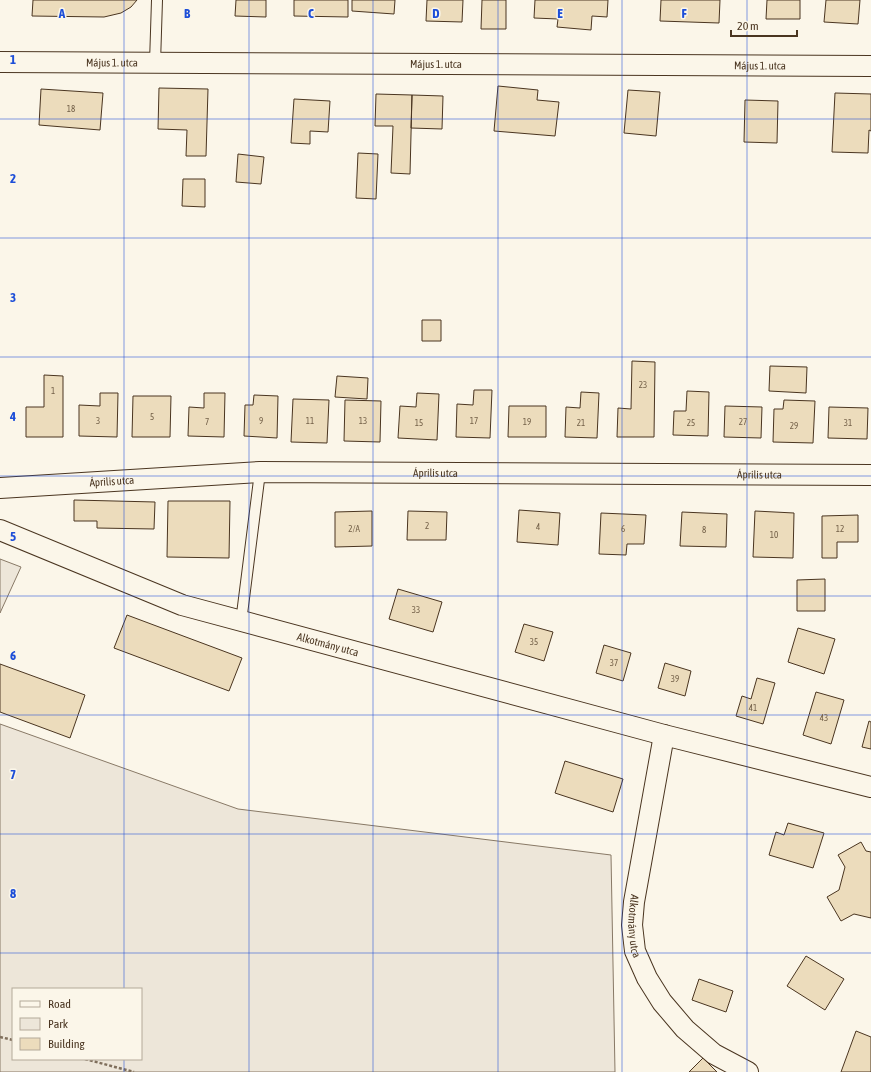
<svg xmlns="http://www.w3.org/2000/svg" width="871" height="1072" viewBox="0 0 871 1072" font-family="'Asap Condensed',sans-serif">
	<rect width="100%" height="100%" fill="#fbf6e9"/>
	<path fill="#ede6d9" stroke="#887966" fill-rule="evenodd" d="M0,559L21,567L0,613Z
		M0,724L238,809L611,855L615,1072H0ZM13,989H141V1059H13Z"/>
	<path fill="#ecdcbc" stroke="#4a3520" d="M33,0H137L131,7L121,13L104,17L32,16Z
		M236,0H266V17L235,16Z
		M294,0H348V17L294,16Z
		M352,0H395L394,14L352,11Z
		M427,0H463L462,22L426,21Z
		M482,0H506V29H481Z
		M535,0H608L607,17L592,16L591,30L557,27L558,19L534,18Z
		M661,0H720L719,23L660,21Z
		M767,0H800V19H766Z
		M826,0H860L858,24L824,22Z
		M498,86L538,90L537,100L559,102L555,136L494,131Z
		M159,88L208,89L206,156H186L187,130L158,129Z
		M41,89L103,93L100,130L39,125Z
		M628,90L660,92L656,136L624,133Z
		M835,93L871,94V131L869,130L868,153L832,152Z
		M376,94L412,95L410,174L391,173L393,126H375Z
		M412,95L443,96L442,129L411,128Z
		M294,99L330,101L328,132L310,131V144L291,143Z
		M745,100L778,101L777,143L744,142Z
		M358,153L378,154L376,199L356,198Z
		M238,154L264,157L261,184L236,182Z
		M183,179H205V207L182,206Z
		M422,320H441V341H422Z
		M632,361L655,362L654,437H617L618,408L631,409Z
		M770,366L807,367L806,393L769,391Z
		M44,375L63,376V437H26V407H44Z
		M337,376L368,378L367,399L335,397Z
		M474,390H492L490,438L456,437L457,404L473,405Z
		M687,391L709,392L708,436L673,435L674,411H686Z
		M581,392L599,393L597,438L565,437L566,407L580,408Z
		M100,393H118L117,437L79,436V405L100,406Z
		M204,393H225L224,437L188,436L189,407L204,408Z
		M417,393L439,394L437,440L398,438L400,406L416,407Z
		M254,395L278,396L277,438L244,436L245,405H253Z
		M133,396H171L170,437H132Z
		M293,399L329,400L327,443L291,442Z
		M345,400L381,401L380,442L344,441Z
		M784,400L815,401L813,443L773,442L774,409H783Z
		M509,406H546V437H508Z
		M725,406L762,407L761,438L724,437Z
		M829,407L868,408L867,439L828,438Z
		M74,500L155,502L154,529L97,528V521H74Z
		M168,501H230L229,558L167,557Z
		M519,510L560,513L558,545L517,542Z
		M372,511V546L335,547V512Z
		M408,511L447,512L446,540H407Z
		M755,511L794,513L793,558L753,557Z
		M682,512L727,514L726,547L680,546Z
		M601,513L646,515L644,544H627L626,555L599,554Z
		M858,515V542H837V558H822V516Z
		M825,579V611H797V580Z
		M398,589L442,602L433,632L389,619Z
		M127,615L242,658L229,691L114,648Z
		M524,624L553,632L544,661L515,652Z
		M798,628L835,639L824,674L788,662Z
		M604,645L631,653L623,681L596,673Z
		M665,663L691,671L685,696L658,688Z
		M0,664L85,695L70,738L0,712Z
		M757,678L775,683L763,724L736,716L742,696L751,699Z
		M816,692L844,700L831,744L803,735Z
		M869,721L871,722V749L862,747Z
		M565,761L623,779L613,812L555,793Z
		M788,823L824,833L813,868L769,855L776,832L784,835Z
		M861,842L866,851L871,852V918L854,914L841,921L827,897L839,890L845,867L838,855Z
		M806,956L844,979L825,1010L787,986Z
		M699,979L733,991L726,1012L692,1000Z
		M856,1031L871,1037V1072H841Z
		M703,1058L717,1072H689Z"/>
	<g fill="none" stroke-linecap="round" stroke-linejoin="round">
		<g stroke="#4a3520" stroke-width="12">
			<path id="lane" d="M155,63L157,0
				M241,622L260,472"/>
		</g>
		<g stroke="#4a3520" stroke-width="22">
			<g id="street">
				<path id="s1" d="M0,62L871,66"/>
				<path id="s2" d="M0,488L260,472L871,475"/>
				<path id="s3" d="M0,530L182,605L664,735L871,787"/>
				<path id="s4" d="M664,735L634,902L632,925L635,951L647,978L662,1002L685,1029L714,1054L748,1072"/>
			</g>
		</g>
		<path stroke="#7f6f5c" stroke-width="2.5" stroke-dasharray="3 2" stroke-linecap="butt" d="M0,1037L13,1040
			M85,1059L134,1072"/>
		<use href="#lane" stroke="#fbf6e9" stroke-width="10"/>
		<use href="#street" stroke="#fbf6e9" stroke-width="20"/>
	</g>
	<path fill="none" stroke="#1d4ed8" stroke-width="1" stroke-opacity="0.55" d="M124,0V989M249,0V1072M373,0V1072M498,0V1072M622,0V1072M747,0V1072M0,119H871M0,238H871M0,357H871M0,476H871M0,596H871M0,715H871M0,834H871M0,953H871M124,1059V1072"/>
	<g text-anchor="middle" dominant-baseline="central" stroke-width="3" stroke-linejoin="round" paint-order="stroke">
		<g font-size="9" fill="#725f47">
			<text x="71" y="109">18</text>
			<text x="643" y="385">23</text>
			<text x="53" y="391">1</text>
			<text x="152" y="417">5</text>
			<text x="98" y="421">3</text>
			<text x="261" y="421">9</text>
			<text x="310" y="421">11</text>
			<text x="363" y="421">13</text>
			<text x="474" y="421">17</text>
			<text x="207" y="422">7</text>
			<text x="527" y="422">19</text>
			<text x="743" y="422">27</text>
			<text x="419" y="423">15</text>
			<text x="581" y="423">21</text>
			<text x="691" y="423">25</text>
			<text x="848" y="423">31</text>
			<text x="794" y="426">29</text>
			<text x="427" y="526">2</text>
			<text x="538" y="527">4</text>
			<text x="354" y="529">2/A</text>
			<text x="623" y="529">6</text>
			<text x="840" y="529">12</text>
			<text x="704" y="530">8</text>
			<text x="774" y="535">10</text>
			<text x="416" y="610">33</text>
			<text x="534" y="642">35</text>
			<text x="614" y="663">37</text>
			<text x="675" y="679">39</text>
			<text x="753" y="708">41</text>
			<text x="824" y="718">43</text>
		</g>
		<g font-size="11" fill="#4a3520" stroke="#fbf6e9">
			<text stroke="none"><textPath href="#s1" startOffset="112">Május 1. utca</textPath></text>
			<text stroke="none"><textPath href="#s1" startOffset="436">Május 1. utca</textPath></text>
			<text stroke="none"><textPath href="#s1" startOffset="760">Május 1. utca</textPath></text>
			<text stroke="none"><textPath href="#s2" startOffset="436">Április utca</textPath></text>
			<text stroke="none"><textPath href="#s2" startOffset="760">Április utca</textPath></text>
			<text stroke="none"><textPath href="#s2" startOffset="112">Április utca</textPath></text>
			<text stroke="none"><textPath href="#s3" startOffset="348">Alkotmány utca</textPath></text>
			<text stroke="none"><textPath href="#s4" startOffset="194">Alkotmány utca</textPath></text>
		</g>
	</g>
	<g font-size="13" text-anchor="middle" font-weight="bold" fill="#1d4ed8" stroke="#fbf6e9" stroke-width="3" stroke-linejoin="round" paint-order="stroke">
		<text x="62" y="18">A</text>
		<text x="187" y="18">B</text>
		<text x="311" y="18">C</text>
		<text x="436" y="18">D</text>
		<text x="560" y="18">E</text>
		<text x="684" y="18">F</text>
		<text x="13" y="64">1</text>
		<text x="13" y="183">2</text>
		<text x="13" y="302">3</text>
		<text x="13" y="421">4</text>
		<text x="13" y="541">5</text>
		<text x="13" y="660">6</text>
		<text x="13" y="779">7</text>
		<text x="13" y="898">8</text>
	</g>
	<rect x="12" y="988" width="130" height="72" fill="#fbf6e9" stroke="#b4a999"/>
	<rect x="20" y="1001" width="20" height="6" fill="#fbf6e9" stroke="#b4a999"/>
	<text x="48" y="1008" font-size="12" fill="#4a3520">Road</text>
	<rect x="20" y="1018" width="20" height="12" fill="#ede6d9" stroke="#b4a999"/>
	<text x="48" y="1028" font-size="12" fill="#4a3520">Park</text>
	<rect x="20" y="1038" width="20" height="12" fill="#ecdcbc" stroke="#b4a999"/>
	<text x="48" y="1048" font-size="12" fill="#4a3520">Building</text>
	<path d="M731 30v6h66v-6" fill="none" stroke="#4a3520" stroke-width="2"/>
	<text x="737" y="30" font-size="12" fill="#4a3520" stroke="#fbf6e9" stroke-width="3" paint-order="stroke">20 m</text>
</svg>
